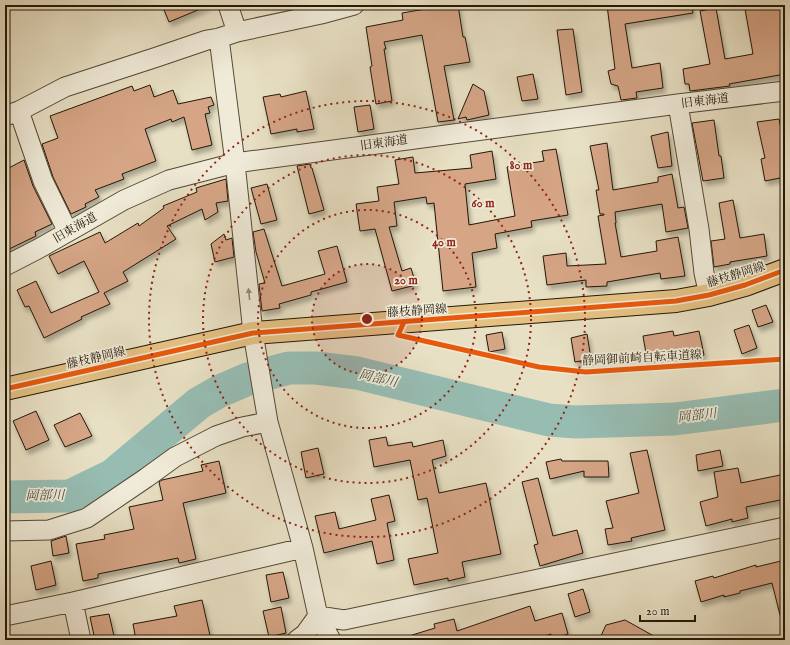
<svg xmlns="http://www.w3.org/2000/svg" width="790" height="645" viewBox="0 0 790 645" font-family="'IM FELL English','Noto Serif JP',serif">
	<defs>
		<filter id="shadow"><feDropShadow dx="2.5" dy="4.5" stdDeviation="2" flood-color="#0004"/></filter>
	</defs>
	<rect width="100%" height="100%" fill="#e8e0c4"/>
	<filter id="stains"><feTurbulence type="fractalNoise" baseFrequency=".005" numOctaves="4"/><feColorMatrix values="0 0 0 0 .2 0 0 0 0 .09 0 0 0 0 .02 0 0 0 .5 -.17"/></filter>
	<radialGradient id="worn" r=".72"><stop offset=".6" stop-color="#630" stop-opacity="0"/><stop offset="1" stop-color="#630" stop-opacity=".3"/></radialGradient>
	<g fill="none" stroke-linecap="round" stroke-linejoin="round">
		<path stroke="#97bdb3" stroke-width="33" d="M5,497L70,496L113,475L199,403L220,391L248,379L289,368H316L357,373L549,420L576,422L675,419L785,405"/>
	</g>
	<path fill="#d5a586" stroke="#221706" filter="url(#shadow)" d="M162,5H210L169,22Z
		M449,5H458L463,37H465L470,62L444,66L454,120L438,122L422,35L384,42L386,49H384L392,101L376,104L370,67L372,66L366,27L403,20L402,13Z
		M607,5H692L693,13L625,24L632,68L660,63L663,88L636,92L637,98L621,100L618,86L611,84L608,71L615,69Z
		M781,5L785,25V74L729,84L730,86L690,91L689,84H685L683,69L710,64L700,11L716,8L725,59L753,54L745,9L760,6L761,9Z
		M573,29L582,92L566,95L557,30Z
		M533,74L538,99L522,101L517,77Z
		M473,84L484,91L489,115L467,120L466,117L458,119Z
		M150,85L154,97L173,90L178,104L211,97L214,105L208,107L210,113L205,114L212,145L192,150L184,117L172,122L171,119L145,129L156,161L122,174L124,179L95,190L99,197L85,204L86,207L71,214L53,177L42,144L58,138L50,116L132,86L134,91Z
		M306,91L314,129L297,132V129L271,134L263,97L280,94L281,97Z
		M370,105L374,129L358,132L354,107Z
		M779,119L785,147V150L782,151L785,177L765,181L761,159L765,158L757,122Z
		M714,120L719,156H721L724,178L703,181L692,123Z
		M668,132L672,166L658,168L651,136Z
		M607,143L613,190L658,182V177L672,174L678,208L684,207L688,228L666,232L662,204L615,212L616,223H615L621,257L657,251L656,241L678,237L685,276L661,279L660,273L607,282V286L586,287V280L547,285L543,256L566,253L567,266L606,264L598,216L604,215V214H600L596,190H599L590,146Z
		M556,149L568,215L531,221L532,227L495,234L497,248L472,253L476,287L443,291L434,203L427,204L426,197L394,202L397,226L389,227L402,271L411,268L416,285L392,291L375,229L360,231L356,204L379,201L377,187L399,184L395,160L413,157L415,173L472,168L470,155L492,151L496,179L465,184L469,225L515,216L507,167L544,161L542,151Z
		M24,160L33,186L52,224L35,232L36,236L5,251V170Z
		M310,164L311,168H312L324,210L309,214L297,166Z
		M226,179L228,201L216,203L218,212L205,220L202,209L167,226L176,239L123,272L128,281L104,293L110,304L81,317L82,319L44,338L29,306L25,307L17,290L36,281L51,313L99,292L84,261L58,274L49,256L100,232L105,243L138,223L139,226L164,208L163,206L197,192L196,188Z
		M267,184L277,220L261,224L251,188Z
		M733,200L740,238L764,234L767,256L730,262V264L714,267L711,241L725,239L719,203Z
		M264,229L282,286L325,274L318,251L337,246L347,282L311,292V295L279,304L280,308L262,311L259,284L265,283L256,252L253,232Z
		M224,234L226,240L232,238L234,257L215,262L211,244Z
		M766,305L773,322L758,327L752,310Z
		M749,325L757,348L742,354L734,330Z
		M673,331L674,336L699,331L704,355L688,358L687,352L647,359L643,336Z
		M502,332L505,349L489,352L486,335Z
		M587,334L591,359L575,362L571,338Z
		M36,411L49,440L26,450L13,421Z
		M80,413L92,436L65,447L54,425Z
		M386,437L388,446L412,442L413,447L443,440L446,456L432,460L439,493L486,483L501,554L462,562L465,577L448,581V578L414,585L408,559L438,553L427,498L418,500L410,460L374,467L369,440Z
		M318,448L324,474L306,478L301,452Z
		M647,450L665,530L631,538L632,541L608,545L605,529L613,528L606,501L639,493L630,453Z
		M720,450L723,466L698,471L696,455Z
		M561,459L562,461H608L609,477H584V471L550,479L546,462Z
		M219,461L226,493L183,503L196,559L179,563L178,558L98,574V578L83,581L76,544L105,539L104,535L134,529L129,507L163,500L159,482L162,480L203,471L201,465Z
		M738,468L741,483L785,474V499L746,507L748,518L732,522V519L706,526L700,502L718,497L714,472Z
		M538,478L553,536L577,530L583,553L540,566L534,545L538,544L522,482Z
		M389,495L395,521L387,523L394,560L377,564L372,541L324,553L315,516L335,512L339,529L376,520L371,499Z
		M66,536L69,553L53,556L51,541Z
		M785,560V614L780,615L772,583L740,591V593L724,597V595L701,602L695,581L713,576L714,578L756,565V567Z
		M51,561L56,585L36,590L31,566Z
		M283,572L289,598L271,602L266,575Z
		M583,589L590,612L575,617L568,594Z
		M202,600L211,640H136L133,624L177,616L174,606Z
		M530,606L535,621L562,613L568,634L552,639L551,634L532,640H409V636L435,628L434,624L454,619L457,631Z
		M281,607L286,633L269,637L263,611Z
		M109,614L114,636L95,640L90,617Z
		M625,620L661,640H599L606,625Z"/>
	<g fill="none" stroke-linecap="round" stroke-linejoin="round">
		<g stroke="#544936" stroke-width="21">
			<path id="minor" d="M228,5L237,32
				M219,38L235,163L253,333L268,422L303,548L318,616L331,640
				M678,104L699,229L704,273L709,295
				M19,111L43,181L68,232
				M5,116L19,111L65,87L157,57L207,40L219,38L237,32L321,14L354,5
				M5,266L38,249L124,200L169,180L235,163L678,104L785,91
				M5,531L49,530L87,518L146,478L175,457L216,436L242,427L268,422
				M73,602L81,640
				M5,616L73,602L303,548
				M318,616L344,620L785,527
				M297,640L305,634L318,616"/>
		</g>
		<g stroke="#221706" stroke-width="24">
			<path id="major" d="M5,389L253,333L676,301L709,295L745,285L785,270"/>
		</g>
		<use href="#minor" stroke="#f0ebd9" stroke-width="19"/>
		<use href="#major" stroke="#e4c082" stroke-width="22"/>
		<g stroke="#f0ebd9" stroke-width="8">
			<path id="cycleway" d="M404,322L398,335L539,367L586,372L785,359
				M5,389L253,333L676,301L709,295L745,285L785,270"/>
		</g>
		<use href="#cycleway" stroke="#e8590c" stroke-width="5"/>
	</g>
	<defs><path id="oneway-solid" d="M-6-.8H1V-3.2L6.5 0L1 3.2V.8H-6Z"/></defs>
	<use fill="#938c7a" href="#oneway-solid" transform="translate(249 294) rotate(-96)"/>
	<circle cx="367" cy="319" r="55" fill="#8f2418" fill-opacity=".12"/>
	<g fill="none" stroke="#8f2418" stroke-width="2" stroke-dasharray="2 4">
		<circle cx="367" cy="319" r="55"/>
		<circle cx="367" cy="319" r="109"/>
		<circle cx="367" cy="319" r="164"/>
		<circle cx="367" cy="319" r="218"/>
	</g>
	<g text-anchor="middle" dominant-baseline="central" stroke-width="3.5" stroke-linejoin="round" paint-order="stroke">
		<g font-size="12" fill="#221706" stroke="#f0ebd9">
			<text transform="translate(705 101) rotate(-7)">旧東海道</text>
			<text transform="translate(384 143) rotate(-8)">旧東海道</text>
			<text transform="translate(75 228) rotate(-30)">旧東海道</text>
			<text transform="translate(736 275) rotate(-17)">藤枝静岡線</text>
			<text transform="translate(417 311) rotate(-4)">藤枝静岡線</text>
			<text transform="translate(96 358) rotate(-13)">藤枝静岡線</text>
			<text transform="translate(642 358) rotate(-3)">静岡御前崎自転車道線</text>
		</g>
		<g font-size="13" font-style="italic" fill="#4b5143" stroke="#f0ebd9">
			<text transform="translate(378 379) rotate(13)">岡部川</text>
			<text transform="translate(697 416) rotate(-7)">岡部川</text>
			<text transform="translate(45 496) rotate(-1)">岡部川</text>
		</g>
	</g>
	<circle cx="367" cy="319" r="6" fill="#8f2418" stroke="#f0ebd9" stroke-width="2"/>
	<g font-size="12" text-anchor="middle" font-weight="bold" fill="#8f2418" stroke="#f0ebd9" stroke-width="3.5" stroke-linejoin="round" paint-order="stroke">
		<text x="521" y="169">80 m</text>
		<text x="483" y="207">60 m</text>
		<text x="444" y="246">40 m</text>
		<text x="406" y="284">20 m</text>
	</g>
	<rect width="790" height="645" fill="none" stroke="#e8e0c4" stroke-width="20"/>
	<rect x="6" y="6" width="778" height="633" fill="none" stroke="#221706" stroke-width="2"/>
	<rect x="10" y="10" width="770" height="625" fill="none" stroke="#221706"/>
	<path d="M640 615v6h55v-6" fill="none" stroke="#221706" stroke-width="2"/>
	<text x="646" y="615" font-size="12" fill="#221706" stroke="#f0ebd9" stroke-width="3" paint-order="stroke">20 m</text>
	<rect width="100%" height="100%" filter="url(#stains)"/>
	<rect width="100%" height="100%" fill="url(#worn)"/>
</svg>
